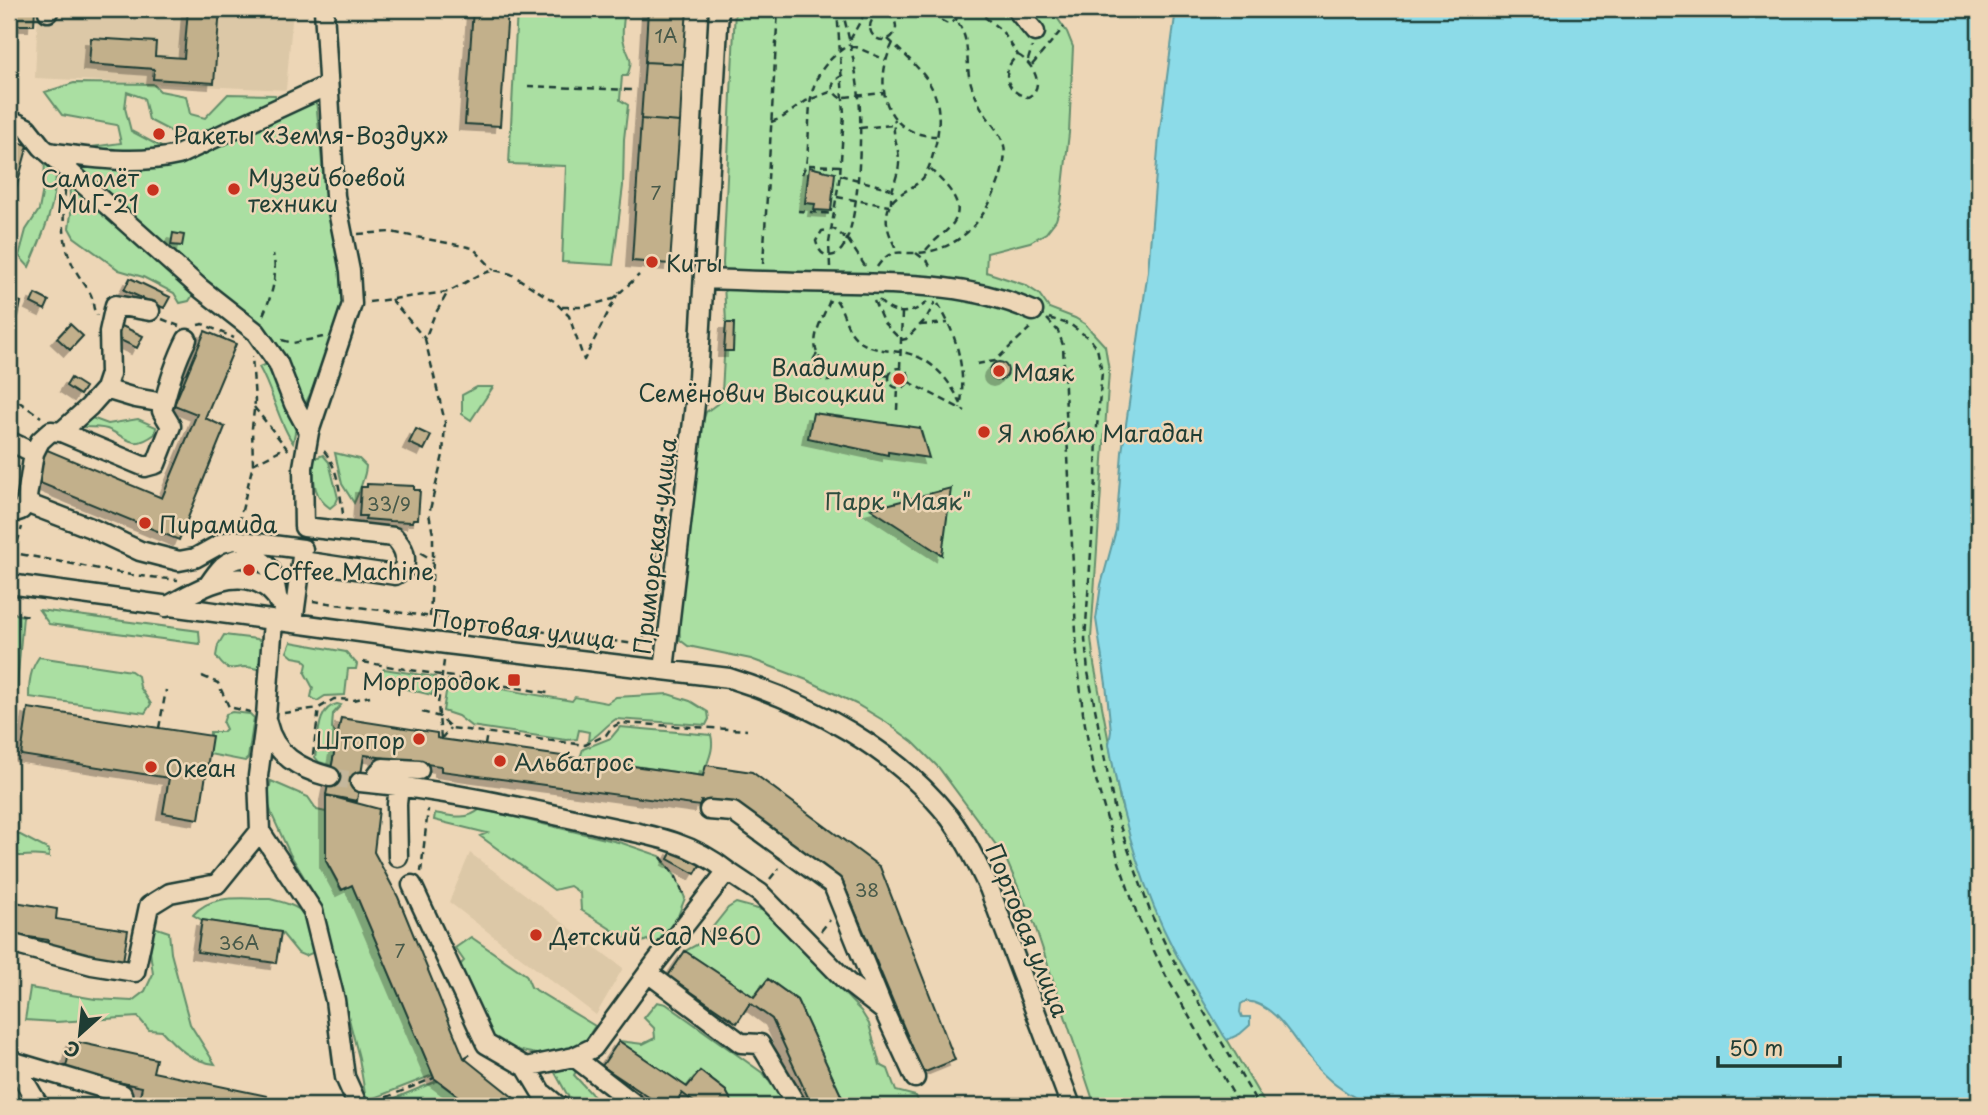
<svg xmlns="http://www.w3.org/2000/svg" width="1988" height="1115" viewBox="0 0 1988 1115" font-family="'Playpen Sans',sans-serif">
	<defs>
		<filter id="shadow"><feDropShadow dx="-6" dy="6" stdDeviation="0" flood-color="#0004"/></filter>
	</defs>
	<rect width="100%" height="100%" fill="#edd6b6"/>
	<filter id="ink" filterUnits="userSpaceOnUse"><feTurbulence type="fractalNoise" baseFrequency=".0143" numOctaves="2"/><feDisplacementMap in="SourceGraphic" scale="14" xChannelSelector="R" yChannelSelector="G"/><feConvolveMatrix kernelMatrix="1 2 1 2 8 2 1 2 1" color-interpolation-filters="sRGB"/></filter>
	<g filter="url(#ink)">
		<path fill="#dcc8a7" d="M38,9H293L286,90L35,78Z
			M470,853L623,968L596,1015L449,902Z"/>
		<path fill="#aadfa2" stroke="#648e6b" stroke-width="2" d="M517,9H625C624,18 622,29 623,38C625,56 636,54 627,76H622L620,100L628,105L624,139L623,186L613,265L562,262L566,166L509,164Z
			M735,9H1051L1067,32L1073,47L1069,133L1061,204L1056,220L1046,233L1030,242L987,253L986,272L1025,285L1039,294L1049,308L1075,318L1085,324L1105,346L1109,371L1091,638L1094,664L1120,801L1153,903L1173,947L1266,1106H1095L1034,923L1005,857L939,768L913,742L886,722L856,704L807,680L751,659L688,646L680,640L679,621L703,421L706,412L721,401L722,392L726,323L723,263Z
			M74,83L153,84L160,91L186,96L190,114L205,118L228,94L275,95L277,104L200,137L174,133L149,120L144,98L127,92L125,108L131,131L167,150L87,154L92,147L121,143L117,125L62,115L45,92Z
			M316,100L325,193L339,253L344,306L324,365L304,407L288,374L69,160L131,164Z
			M45,160L56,167C57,203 43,235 29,267L19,256L26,230L39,210L44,184Z
			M69,177L196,290L189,301L180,303L174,293L143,277L119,270L74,237L69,228L71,214Z
			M266,364L289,407L296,427L293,443C278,421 273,391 259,367Z
			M477,387H493L471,420L462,414V395Z
			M89,417L108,424L138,419L156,427L155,434C132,451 129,438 107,429C100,427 91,427 84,427L83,422Z
			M335,453L359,459L366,466C366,474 358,495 354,503L342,484Z
			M323,455L329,462L338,498L336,503L330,508C312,496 314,479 313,459Z
			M39,610L199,631L200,644L49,624Z
			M9,612L23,616L9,779Z
			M224,635L257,639L267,644L263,670C257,669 251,667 245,667C229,668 227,673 216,656L218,645Z
			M291,642L346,652L357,664L356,669H348L345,695L325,696L317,701L311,697L313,688L305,673L307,664L304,659L293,657L287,652Z
			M39,657L131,671L138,676L140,687L151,704L145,713L29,697C29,682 30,670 39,657Z
			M384,669L435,677L432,695L385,684L379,680L380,672Z
			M448,680L572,701L575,697L607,703L616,697L668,694L690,701L708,712L709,719L706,725L616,719C605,726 599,736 588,741L589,732L579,730L577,739L566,740L471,726L458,716L443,711Z
			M337,704L341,705L333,714L332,728L337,736L332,766L319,762L315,757C319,739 316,708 337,704Z
			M232,712L250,714L254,718L248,758L245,761L209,754L210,732H223L226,729L223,723L226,714Z
			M620,727L711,735C715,750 707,762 703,776L580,758L583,749L611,738Z
			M271,781L308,797L317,810L326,812V861L341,890L352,885L433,1075L369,1100L370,1106H367L359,1058L319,902L290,854L272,815L267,799Z
			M480,809L622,843L660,856L676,877L685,898L678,916L655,946L647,940L636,945L581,910L580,893L570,886L554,890L480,836L487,833L434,820L435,813C451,816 467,821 480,809Z
			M9,829L49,850V857C32,853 24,858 9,855Z
			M270,899C310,908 306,914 317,951L305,956L298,953L281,932L202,920L193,915C211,893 244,899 270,899Z
			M736,903L765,911L861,1011L869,1024L880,1065L888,1069L896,1091L916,1096L920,1106H846L797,1000L768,979L754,997L685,951L700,943L728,908Z
			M154,927L169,932L171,953L190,1024L215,1064C191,1061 178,1049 162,1031L149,1030L138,1017L56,1022L25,1020L30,988L95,999L132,1001L145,991L153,974L150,951Z
			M471,937L526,975L531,987L595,1026C591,1031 588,1039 583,1044C561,1066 523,1051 498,1044L466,993L458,967L464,961L455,948Z
			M657,1002L666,1004L764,1074L786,1106H734L726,1091L700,1071L687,1087L619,1041L643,1044L655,1038L654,1028L644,1018Z
			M572,1065L578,1068L574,1075L596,1099L607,1106H581L576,1103L568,1096L553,1069Z
			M437,1081L471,1106H376Z"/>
		<path fill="#8cdbe8" stroke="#609ca0" stroke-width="2" d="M1176,9H1979V1106H1368C1356,1098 1343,1091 1332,1082C1324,1075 1315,1067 1309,1059C1292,1038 1276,1004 1246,1001L1241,1004L1240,1012L1242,1017H1250V1025L1240,1034L1227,1040L1224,1036C1207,1007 1189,978 1173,948C1140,885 1121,813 1109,744L1111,731L1106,684L1096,619L1101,585L1116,530L1122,452L1148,271L1159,137Z"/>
		<path fill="#c2b08b" stroke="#1f3d34" stroke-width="2" filter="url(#shadow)" d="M15,9H35L34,25H15Z
			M188,9H220L214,83L153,79L154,69L89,64L91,38L156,42L155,56L184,58Z
			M473,9H508L500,126L465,124Z
			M648,9H687L683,64L645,62Z
			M645,62L683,64L680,122L641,119Z
			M641,119L680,122L670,264L632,261Z
			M9,140L28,145L9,214Z
			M809,167L835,173L831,211L814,210L815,204L805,203Z
			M173,233L184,235L182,246L171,245Z
			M130,278L170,297L164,308L124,290Z
			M35,294L49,301L45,310L31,303Z
			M9,298L21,302L18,316L9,314Z
			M726,323H734L733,351H724Z
			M70,324L83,336L70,350L57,338Z
			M122,326L143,336L137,348L116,338Z
			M205,331L236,344L205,418L225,427L179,540L33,480L45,449L162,498L197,414L174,405Z
			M990 371a9 9 0 1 1 18 0a9 9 0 1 1-18 0Z
			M71,378L85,387L80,395L66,386Z
			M813,413L920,428L929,458L888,452V455L808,438Z
			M416,429L431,436L424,450L409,443Z
			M367,484L414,486V490H420L418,519H413L412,522L390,521L365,519L366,516H359L361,487H367Z
			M951,488L942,555L871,509Z
			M28,708L212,736L199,819L163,813L169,778L21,755Z
			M341,718L437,733V738L441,739L703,776L706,765L752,772L880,867L955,1060L923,1073L842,880L734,804L701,801L700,806L441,771V766L364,755L357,801L326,795Z
			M326,795L379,809L374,852L398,897L464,1058L524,1106H471L434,1078L352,885L342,890L326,861Z
			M673,849L700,865L695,874L668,859Z
			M9,901L57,909L56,919L128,930L123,961L47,949L49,940L9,934Z
			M202,920L281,932L276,963L197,952Z
			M685,951L754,997L768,979L797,1000L846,1106H812L772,1019L750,1003L737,1023L668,976Z
			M72,1041L156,1059L153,1072L267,1096L265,1106H161L139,1101L142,1087L65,1071Z
			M619,1041L687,1087L700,1071L726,1091L734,1106H699L682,1093L674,1106H662L602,1066Z"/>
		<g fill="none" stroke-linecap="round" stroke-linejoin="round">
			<path stroke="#c4b79c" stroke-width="18" stroke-dasharray="18 9" stroke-linecap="butt" d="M330,777L360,782"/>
			<g stroke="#1f3d34" stroke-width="23">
				<path id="minor" d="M1016,9L1035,32
					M48,12V9
					M9,119L27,128L42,147L200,288L256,332L278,363L294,404L309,432L303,467L304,527L394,537C404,548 407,555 404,569L395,575L302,561
					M48,152C91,158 135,165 178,155L328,85
					M705,279C753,281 801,282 849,283C912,284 975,285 1033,311
					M105,389L135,398L164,403
					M61,432L89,407L105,389L110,374L109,332L115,305L150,311
					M309,432L352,304L350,271L335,196L324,9
					M9,441L34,453L40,441L51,431L61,432L145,467L156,464L171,426L162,411C168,386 175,362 187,339
					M26,503L91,528L140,551L179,561L195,558L222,543L234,540L303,549L293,623
					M9,514L21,510L26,503L34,453
					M9,584L447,644L729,678C812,704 894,748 949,817C966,839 977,864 989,888L1071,1106
					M209,584C213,578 218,571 223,566C238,554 263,554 272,573C275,581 276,592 278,601
					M166,607C195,591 236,564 267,588C278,596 286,612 293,623
					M273,621L266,716L258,776L260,831L313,911L335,1000L345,1077L358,1106
					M664,670L698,378L719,9
					M267,723C274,755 300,769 330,777
					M360,782C437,789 512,805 587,822C638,834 685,837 727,871L656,962L593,1048L574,1057L526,1067L486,1044L412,885
					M377,784L378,773L383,768L419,770
					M709,810L733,812L833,885L884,1011
					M398,857L397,804L399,787
					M727,871L760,893L847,982L884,1011L915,1078
					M9,943L92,965L135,972L149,906L170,893L217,884L260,831
					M648,973L741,1043L760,1044L797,1106
					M574,1057L637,1106
					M11,1058L39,1106
					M15,1062L122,1094L125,1106
					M526,1067L541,1092L558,1106"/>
			</g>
			<path stroke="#1f3d34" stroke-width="2.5" stroke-dasharray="7 5" stroke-linecap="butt" d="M842,9C850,42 858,76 860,110C861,134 860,248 834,255C823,258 818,250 816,241L822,231L834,229L844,237V247
				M871,9L877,16
				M940,9V20L948,24L956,20L958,14L957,9
				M975,9L1002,31L1018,55
				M870 27a13 13 0 1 1 26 0a13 13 0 1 1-26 0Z
				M888,39C924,73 947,90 936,143C933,155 930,168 923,178C914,189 896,193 890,205C882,221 890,236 897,251
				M850,40L867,9
				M893,43C873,82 883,136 936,136
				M851,47H856L886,60
				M1018,55C1032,62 1047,87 1028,97C1005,93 1000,69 1018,55Z
				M1028,60L1032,47
				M1032,65L1064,27
				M843,75C828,83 830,93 844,100
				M528,86L632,90
				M845,97L884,93
				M771,122L782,118L806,101L833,91
				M860,128L893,125
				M840,166L806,165C814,112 797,78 850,44
				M802,174L806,165
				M840,175L891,189
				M65,190C63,218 61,246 76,271C80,279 87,286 91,295C94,302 92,309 97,315
				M837,197L889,206
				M891,204C890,187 900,175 899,159C898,144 891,133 895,119
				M798,211L834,214
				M358,234L391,232L473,248L494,270
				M848,240L865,266
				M926,250C933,241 943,235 950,227C971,205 944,183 929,168
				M916,253L928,262L932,270
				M763,264L778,9
				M830,267L829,243L840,175L844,114L837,9
				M877,267C891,247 899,254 918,253C958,250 982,223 996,189C1001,176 1008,156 1003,142C997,127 984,116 978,101C974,93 971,85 969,76C966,56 970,38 956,20
				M391,299L425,339
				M830,300C821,323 804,345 826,366C831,371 838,374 845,375C861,377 874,373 890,376
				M836,300C845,312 845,328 856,338C869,351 886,350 902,352C931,357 949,379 961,404
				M879,300C892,316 912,316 927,302
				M874,301L883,322L901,340L906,339L926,319L935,302
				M369,302L448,292L479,275L494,270L511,274L554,301L569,316L584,360L617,295
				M938,304C957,334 967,373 960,408
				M562,307H583L613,299L639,275
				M263,315C272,295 278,276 273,254
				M1049,318L1071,325L1090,339L1097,348L1102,372L1097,427L1096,479L1085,639L1088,672L1115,812L1151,914L1169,952L1259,1106
				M162,319L179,326
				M1047,319L1058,331L1063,345L1077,655L1083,713L1093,769L1119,862L1138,917L1166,976L1240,1106
				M198,325L203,324L234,338
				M920,325L948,323
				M282,340L293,343L323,337
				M817,354C807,366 813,380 829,381L840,375
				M977,364L995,361L1030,328
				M900,368L902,313
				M889 378a10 10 0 1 1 20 0a10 10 0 1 1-20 0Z
				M909,382L965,411
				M9,395L41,417
				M254,407L289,451
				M897,410L898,388
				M324,451C338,467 340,493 343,514
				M253,464L286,447
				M239,523L253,464L252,428L255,401L252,356
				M9,552L131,575L178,580
				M421,553L433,560
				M14,554L22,527
				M313,601L643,645L671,444
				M9,612L29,616
				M430,617L433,560V534L429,514L443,455L445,422L425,339L434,316L448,292
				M363,662L548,693
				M202,676L218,683L229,707L250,712
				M422,712L440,717L451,728L585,745L606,735L611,728L620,723L747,730
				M284,713L319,708
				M159,728L166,690
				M441,739L438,704L444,661
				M441,739L450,728
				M485,745L487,733
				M313,755L319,708L334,699L354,700L370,696
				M661,857L676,877L684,896
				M421,872L428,809
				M770,879L779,868
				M821,931L830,920
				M464,1058L471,1054
				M375,1102L434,1078"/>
			<use href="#minor" stroke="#edd6b6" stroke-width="18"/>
		</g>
	</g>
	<g fill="#c8321e" stroke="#edd6b6" stroke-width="2.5">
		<circle cx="159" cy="134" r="7"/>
		<circle cx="234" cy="189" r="7"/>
		<circle cx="153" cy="190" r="7"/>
		<circle cx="652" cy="262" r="7"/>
		<circle cx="999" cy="371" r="7"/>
		<circle cx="899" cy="379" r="7"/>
		<circle cx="984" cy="432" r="7"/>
		<circle cx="145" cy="523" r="7"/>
		<circle cx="249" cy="570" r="7"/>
		<rect x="507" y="673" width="14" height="14" rx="3.5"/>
		<circle cx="419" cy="739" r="7"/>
		<circle cx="500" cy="761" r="7"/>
		<circle cx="151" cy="767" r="7"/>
		<circle cx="536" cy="935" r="7"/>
	</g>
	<g text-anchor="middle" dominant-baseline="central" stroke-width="5" stroke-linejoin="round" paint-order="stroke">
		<g font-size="19" fill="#485a4a">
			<text x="666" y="35">1А</text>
			<text x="656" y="192">7</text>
			<text x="389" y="503">33/9</text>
			<text x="867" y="889">38</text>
			<text x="239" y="942">36А</text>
			<text x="400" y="950">7</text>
		</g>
		<g font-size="23" fill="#1f3d34" stroke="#edd6b6" text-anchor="start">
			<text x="173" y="134">Ракеты «Земля-Воздух»</text>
			<text x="248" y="176">Музей боевой<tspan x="248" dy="26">техники</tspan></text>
			<text x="139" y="177" text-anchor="end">Самолёт<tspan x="139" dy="26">МиГ-21</tspan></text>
			<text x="666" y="262">Киты</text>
			<text x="885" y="366" text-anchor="end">Владимир<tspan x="885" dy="26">Семёнович Высоцкий</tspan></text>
			<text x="1013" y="371">Маяк</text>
			<text x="998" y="432">Я люблю Магадан</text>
			<text x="159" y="523">Пирамида</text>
			<text x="263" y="570">Coffee Machine</text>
			<text x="500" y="680" text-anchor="end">Моргородок</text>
			<text x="405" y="739" text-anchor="end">Штопор</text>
			<text x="514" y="761">Альбатрос</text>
			<text x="165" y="767">Океан</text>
			<text x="550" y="935">Детский Сад №60</text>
		</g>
		<g font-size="23" fill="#2d4d3f" stroke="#edd6b6">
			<text x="898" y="500">Парк "Маяк"</text>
		</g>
		<g font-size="23" fill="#1f3d34" stroke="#edd6b6">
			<text transform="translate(654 546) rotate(-83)">Приморская улица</text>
			<text transform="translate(524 628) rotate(7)">Портовая улица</text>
			<text transform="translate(1028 930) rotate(68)">Портовая улица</text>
		</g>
	</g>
	<rect width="1988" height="1115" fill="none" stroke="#edd6b6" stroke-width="35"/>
	<rect x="18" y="18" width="1953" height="1080" fill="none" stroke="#1f3d34" stroke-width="2.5" filter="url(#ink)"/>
	<g transform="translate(80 1034) rotate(207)" stroke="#edd6b6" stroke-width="5" paint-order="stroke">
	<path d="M0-5L12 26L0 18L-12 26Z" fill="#1f3d34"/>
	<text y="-10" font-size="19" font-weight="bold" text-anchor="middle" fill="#1f3d34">С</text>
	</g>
	<path d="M1718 1056v10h122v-10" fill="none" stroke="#1f3d34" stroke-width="3.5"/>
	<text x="1729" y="1056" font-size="21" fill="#1f3d34" stroke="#edd6b6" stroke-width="5" paint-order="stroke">50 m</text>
</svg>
